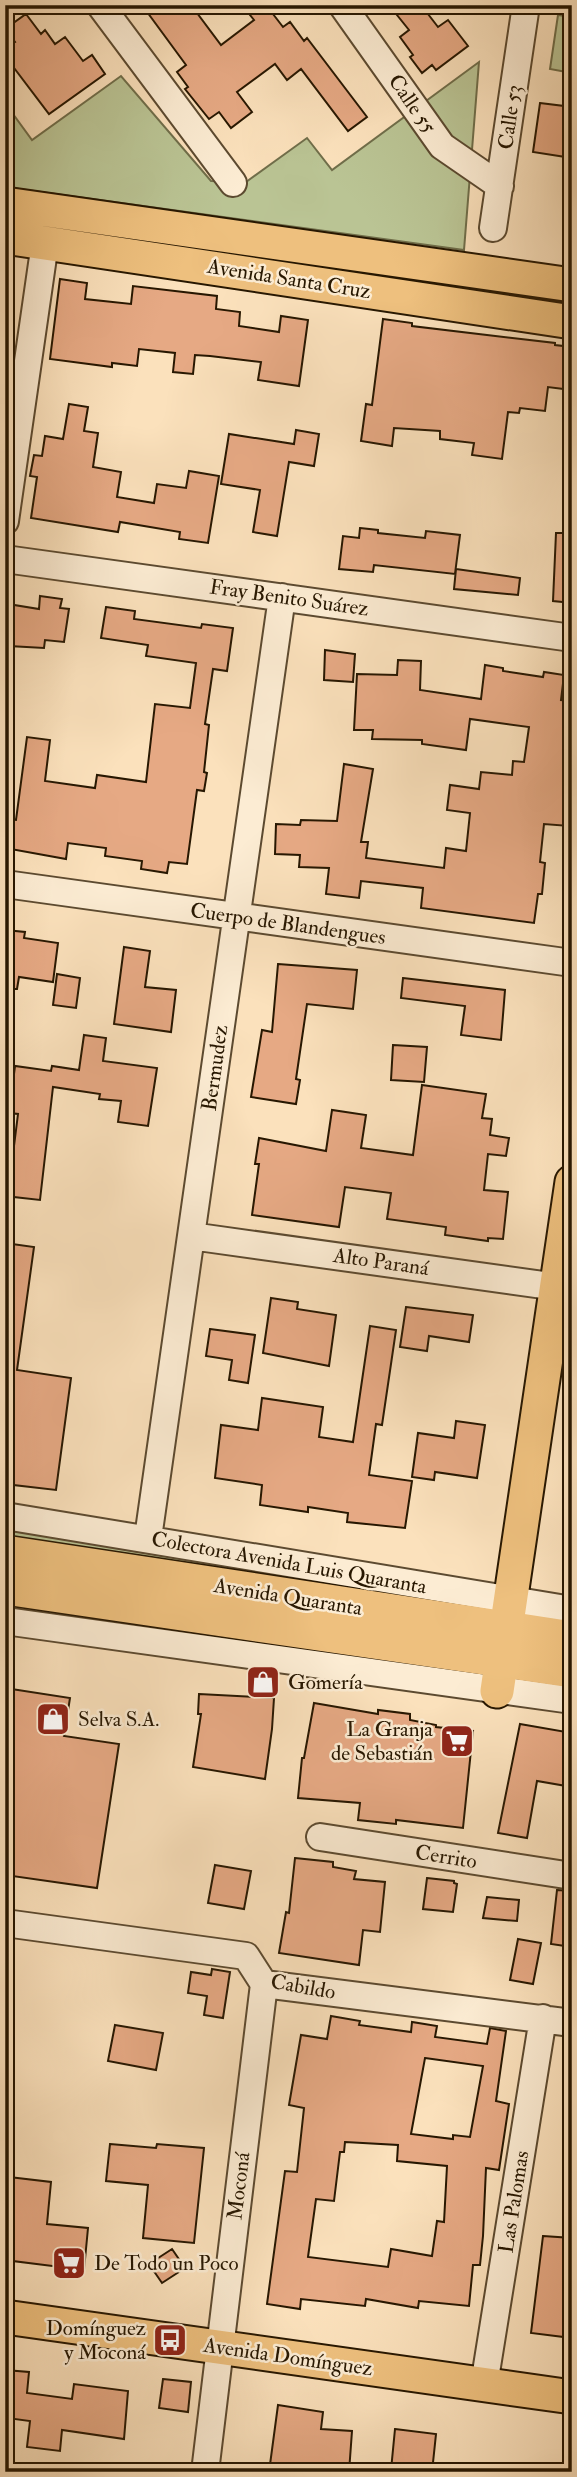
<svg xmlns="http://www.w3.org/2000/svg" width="577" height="2477" viewBox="0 0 577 2477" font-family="'IM FELL Double Pica',serif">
	<rect width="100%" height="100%" fill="#fbe1bc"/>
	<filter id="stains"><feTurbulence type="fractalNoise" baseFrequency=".00286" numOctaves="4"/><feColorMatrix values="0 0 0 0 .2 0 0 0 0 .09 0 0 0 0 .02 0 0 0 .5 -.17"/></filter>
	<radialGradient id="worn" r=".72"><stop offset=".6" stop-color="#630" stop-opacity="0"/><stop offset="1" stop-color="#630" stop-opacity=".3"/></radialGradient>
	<path fill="#bac494" stroke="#706e4a" stroke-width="2" d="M558,15L572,17V73L550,69Z
		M479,62L464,250L5,187V103L32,140L121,76L211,181L246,182L307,138L332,170Z
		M5,1529L459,1600L456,1616L5,1544Z"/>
	<path fill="#e6a984" stroke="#271701" stroke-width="2" fill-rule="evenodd" d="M142,5H191L221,45L254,20L242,5H266L283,27L290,22L304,41L307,38L367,117L348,131L301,69L287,80L275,64L237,92L252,112L231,128L219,112L209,119L185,89L188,87L177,72L186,65Z
		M389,5H421L438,27L448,20L468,46L436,70L432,65L422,73L410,57L413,55L400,37L409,30Z
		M26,14L41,34L45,30L55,44L65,37L83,61L92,55L105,74L49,114L5,56V48L15,42L5,29Z
		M540,103L572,107V158L533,152Z
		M60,279L87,283L85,299L131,304L133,286L217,296L216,309L240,312L239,326L279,332L281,316L308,320L299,386L258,380L261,362L210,356L195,355L193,374L173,372L175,353L139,349L137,366L112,363V367L50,359Z
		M383,319L412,323V326L555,343V345L572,347V390L548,387L545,411L520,408L519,413L508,412L502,459L472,455L474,443L440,439V431L394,428L392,446L361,441L366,404L372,405Z
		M69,404L88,407L84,431L98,433L93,467L121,472L117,497L154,503L157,484L186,488L189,471L219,476L208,543L179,539L180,532L120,522L118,532L31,518L37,477L30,476L34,455L42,456L45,436L63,439Z
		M296,430L319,434L314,466L289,462L277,536L253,532L260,490L221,484L229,434L294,444Z
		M360,528L378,530V533L425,538L426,531L460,535L455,574L374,565L373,572L339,569L343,536L359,538Z
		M556,533H572V603L553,601Z
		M456,569L520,578L518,595L454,589Z
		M40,596L62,599L60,608L69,609L64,642L45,640L44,648L9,646L14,605L39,609Z
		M106,607L135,611L134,619L201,628L202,624L233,628L227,671L213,669L205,724L209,725L204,772L207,773L204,791L197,790L187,864L169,862L167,873L141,869L142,861L105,856L106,848L68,843L66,859L5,848L8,819L16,820L27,737L50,740L45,781L95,788L97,775L146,782L155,704L190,708L196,663L146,656L148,645L101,638Z
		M325,650L355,654L353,682L324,680Z
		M398,660L421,661L420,690L481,699L485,665L503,668V671L543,677L544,672L564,675L561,700L572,701V730H570L564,783H571L569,826L544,824L540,862L545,863L542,894H538L534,923L421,908L423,888L361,881L359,898L326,894L329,868L299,867L300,855L275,854L276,824L300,825L301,820L337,821L344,764L373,769L361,842H368L366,858L444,868L446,848L466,851L470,813L447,810L450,785L479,789L481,772L512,775L513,761L524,762L529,727L470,719L466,750L422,744V740L372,739L373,730H354L357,674L397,675Z
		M5,930L25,932L24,938L58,943L53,982L19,977L17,989H5Z
		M124,947L150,951L145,987L176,990L171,1032L114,1024Z
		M278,964L357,970L353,1009L307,1004L296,1079L300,1080L296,1104L251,1097L262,1030L272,1032Z
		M57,974L80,978L76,1008L53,1005Z
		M403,978L505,990L501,1040L461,1035L465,1006L401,998Z
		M84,1035L106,1038L103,1061L157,1068L148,1126L118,1122L121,1101L99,1099L100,1094L53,1087L40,1200L5,1196V1154H13L18,1114L9,1113L15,1066L51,1071L52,1066L79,1070Z
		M393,1045L427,1047L424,1082L391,1080Z
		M422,1085L486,1094L482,1118L492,1119L490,1135L509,1138L506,1156L488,1154L484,1190L508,1192L503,1239L488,1238V1241L445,1235L446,1227L387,1219L391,1193L345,1187L339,1227L252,1215L259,1164H255L259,1138L326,1151L332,1110L366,1115L361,1148L413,1155Z
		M5,1243L34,1247L17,1370L71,1378L56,1490L5,1484V1455L13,1396L5,1395Z
		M271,1298L298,1302L297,1309L336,1315L329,1366L263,1353Z
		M406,1307L473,1315L469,1342L429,1336L427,1351L400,1347Z
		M370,1326L396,1330L382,1425L376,1424L369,1475L412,1481L405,1528L347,1522L348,1513L308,1507V1512L260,1505L262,1485L215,1478L221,1425L258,1430L262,1398L323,1407L319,1437L353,1442Z
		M210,1329L255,1335L248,1383L229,1380L232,1360L206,1356Z
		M456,1421L485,1425L477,1478L435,1472L434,1480L412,1477L418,1433L454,1438Z
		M5,1688L70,1698L64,1736L119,1744L97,1888L5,1875Z
		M199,1694L274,1698L272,1729L265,1779L193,1767L201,1714H198Z
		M314,1703L378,1714V1710L410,1714V1720L436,1725V1727L473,1731L463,1828L396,1820V1824L358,1820L360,1803L298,1798L302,1758H304Z
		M520,1724L572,1733V1787L537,1781L527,1838L498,1833Z
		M295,1858L333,1862V1867L356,1871L354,1879L385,1882L380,1932L363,1930L359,1965L279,1953L286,1912L289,1913Z
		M215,1865L251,1871L244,1909L208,1903Z
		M427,1878L454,1881V1883L457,1884L453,1912L423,1909Z
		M557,1890L572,1891V1947L551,1944Z
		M487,1897L519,1900L517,1921L483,1918Z
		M518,1939L541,1943L533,1984L510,1980Z
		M212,1969L230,1972L223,2018L204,2015L207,1996L188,1993L191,1972L211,1975Z
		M331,2016L360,2021L359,2025L411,2032L412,2022L437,2026L435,2037L487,2044L490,2028L506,2031L496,2101L509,2104L499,2170L486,2168L483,2236L480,2265H473L469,2306L419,2301L418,2308L366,2299L365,2306L301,2299L300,2309L267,2304L285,2171L297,2172L304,2108L289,2105L301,2035L327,2039ZM425,2058L483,2066L470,2137L453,2135V2139L411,2134ZM345,2142L398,2145L397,2161L447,2166L444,2222L437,2221L432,2256L391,2249L388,2267L308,2257L316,2199L334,2201L340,2152H344Z
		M115,2025L163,2033L156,2070L108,2061Z
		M110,2144L156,2148L157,2144L204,2148L194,2243L143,2238L148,2185L106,2181Z
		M9,2177L51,2182L47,2224L88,2228L84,2270L5,2260V2215Z
		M543,2236L572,2238V2338L531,2333Z
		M172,2249L185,2268L162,2283L149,2264Z
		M5,2370L29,2372L27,2393L72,2399L74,2384L128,2391L124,2439L62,2430L60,2451L27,2447L30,2421L7,2418L9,2403H5Z
		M163,2379L191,2382L188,2412L159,2408Z
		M278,2405L323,2412L321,2429L352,2431L349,2472H269Z
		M395,2429L436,2434L432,2472L391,2470Z"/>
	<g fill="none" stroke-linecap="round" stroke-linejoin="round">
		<g stroke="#5c4a30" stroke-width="30">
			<path id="minor" d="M100,5L233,183
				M342,5L442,146L500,186
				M493,228L526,5
				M5,521L45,243
				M5,559L572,638
				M5,884L572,963
				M191,1236L572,1289
				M5,1516L572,1610
				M148,1538L282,597
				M5,1621L572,1700
				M320,1837L572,1876
				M5,1923L246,1956L264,1984
				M264,1984L572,2023
				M484,2385L543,2018
				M205,2472L264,1984"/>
		</g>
		<g stroke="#271701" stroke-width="37">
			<path id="major" d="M5,204L572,285
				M5,237L572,322
				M497,1691L572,1182
				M5,2317L572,2397"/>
		</g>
		<g stroke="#271701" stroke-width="40">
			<path id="highway" d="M5,1554L572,1640
				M5,1586L572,1669"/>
		</g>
		<use href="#minor" stroke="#fcecd3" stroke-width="26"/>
		<use href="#major" stroke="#eec07e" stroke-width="33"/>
		<use href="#highway" stroke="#eec07e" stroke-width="37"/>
	</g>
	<defs>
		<g id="shop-square" transform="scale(1.75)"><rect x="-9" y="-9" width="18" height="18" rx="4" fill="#8f2418" stroke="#fcecd3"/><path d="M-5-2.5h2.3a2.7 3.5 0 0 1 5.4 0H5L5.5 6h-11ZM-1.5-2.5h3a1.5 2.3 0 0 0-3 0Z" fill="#fff"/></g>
		<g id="supermarket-square" transform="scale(1.75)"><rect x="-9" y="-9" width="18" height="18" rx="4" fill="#8f2418" stroke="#fcecd3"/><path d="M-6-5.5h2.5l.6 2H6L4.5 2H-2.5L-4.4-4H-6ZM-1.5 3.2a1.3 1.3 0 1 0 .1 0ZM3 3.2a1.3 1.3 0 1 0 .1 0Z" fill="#fff"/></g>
		<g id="bus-square" transform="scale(1.75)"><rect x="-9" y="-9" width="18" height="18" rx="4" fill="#8f2418" stroke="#fcecd3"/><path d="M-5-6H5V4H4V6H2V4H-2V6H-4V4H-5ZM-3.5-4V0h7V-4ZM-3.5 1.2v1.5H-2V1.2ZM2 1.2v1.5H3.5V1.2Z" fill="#fff"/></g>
	</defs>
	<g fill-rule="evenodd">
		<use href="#shop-square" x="263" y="1682"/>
		<use href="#shop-square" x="53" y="1719"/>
		<use href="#supermarket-square" x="457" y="1741"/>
		<use href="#supermarket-square" x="69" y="2263"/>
		<use href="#bus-square" x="170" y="2340"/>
	</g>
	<g text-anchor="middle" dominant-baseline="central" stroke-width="5" stroke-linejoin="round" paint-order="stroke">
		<g font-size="21" fill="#271701" stroke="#fcecd3">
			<text transform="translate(412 104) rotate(55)">Calle 55</text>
			<text transform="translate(510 117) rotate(-82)">Calle 53</text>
			<text transform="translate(289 279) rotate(9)">Avenida Santa Cruz</text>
			<text transform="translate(289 598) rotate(8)">Fray Benito Suárez</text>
			<text transform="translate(288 924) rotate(8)">Cuerpo de Blandengues</text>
			<text transform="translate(215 1068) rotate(-82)">Bermudez</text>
			<text transform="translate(381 1262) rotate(8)">Alto Paraná</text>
			<text transform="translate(289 1563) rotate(10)">Colectora Avenida Luis Quaranta</text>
			<text transform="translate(288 1597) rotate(9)">Avenida Quaranta</text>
			<text transform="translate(446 1857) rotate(9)">Cerrito</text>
			<text transform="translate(303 1987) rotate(10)">Cabildo</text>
			<text transform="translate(239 2186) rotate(-83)">Moconá</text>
			<text transform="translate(514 2202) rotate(-81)">Las Palomas</text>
			<text transform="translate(288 2357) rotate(8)">Avenida Domínguez</text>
		</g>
		<g font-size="21" fill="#271701" stroke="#fcecd3" text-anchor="start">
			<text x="288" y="1682">Gomería</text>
			<text x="78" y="1719">Selva S.A.</text>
			<text x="433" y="1729" text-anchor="end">La Granja<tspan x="433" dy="24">de Sebastián</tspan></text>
			<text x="94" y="2263">De Todo un Poco</text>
			<text x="146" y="2328" text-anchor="end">Domínguez<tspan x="146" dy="24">y Moconá</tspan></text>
		</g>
	</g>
	<rect width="577" height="2477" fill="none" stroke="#fbe1bc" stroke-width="28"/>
	<rect x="7" y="7" width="563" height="2463" fill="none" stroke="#271701" stroke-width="3.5"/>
	<rect x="14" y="14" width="549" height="2449" fill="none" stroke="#271701" stroke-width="2"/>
	<rect width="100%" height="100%" filter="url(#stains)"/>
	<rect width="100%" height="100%" fill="url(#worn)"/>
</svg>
